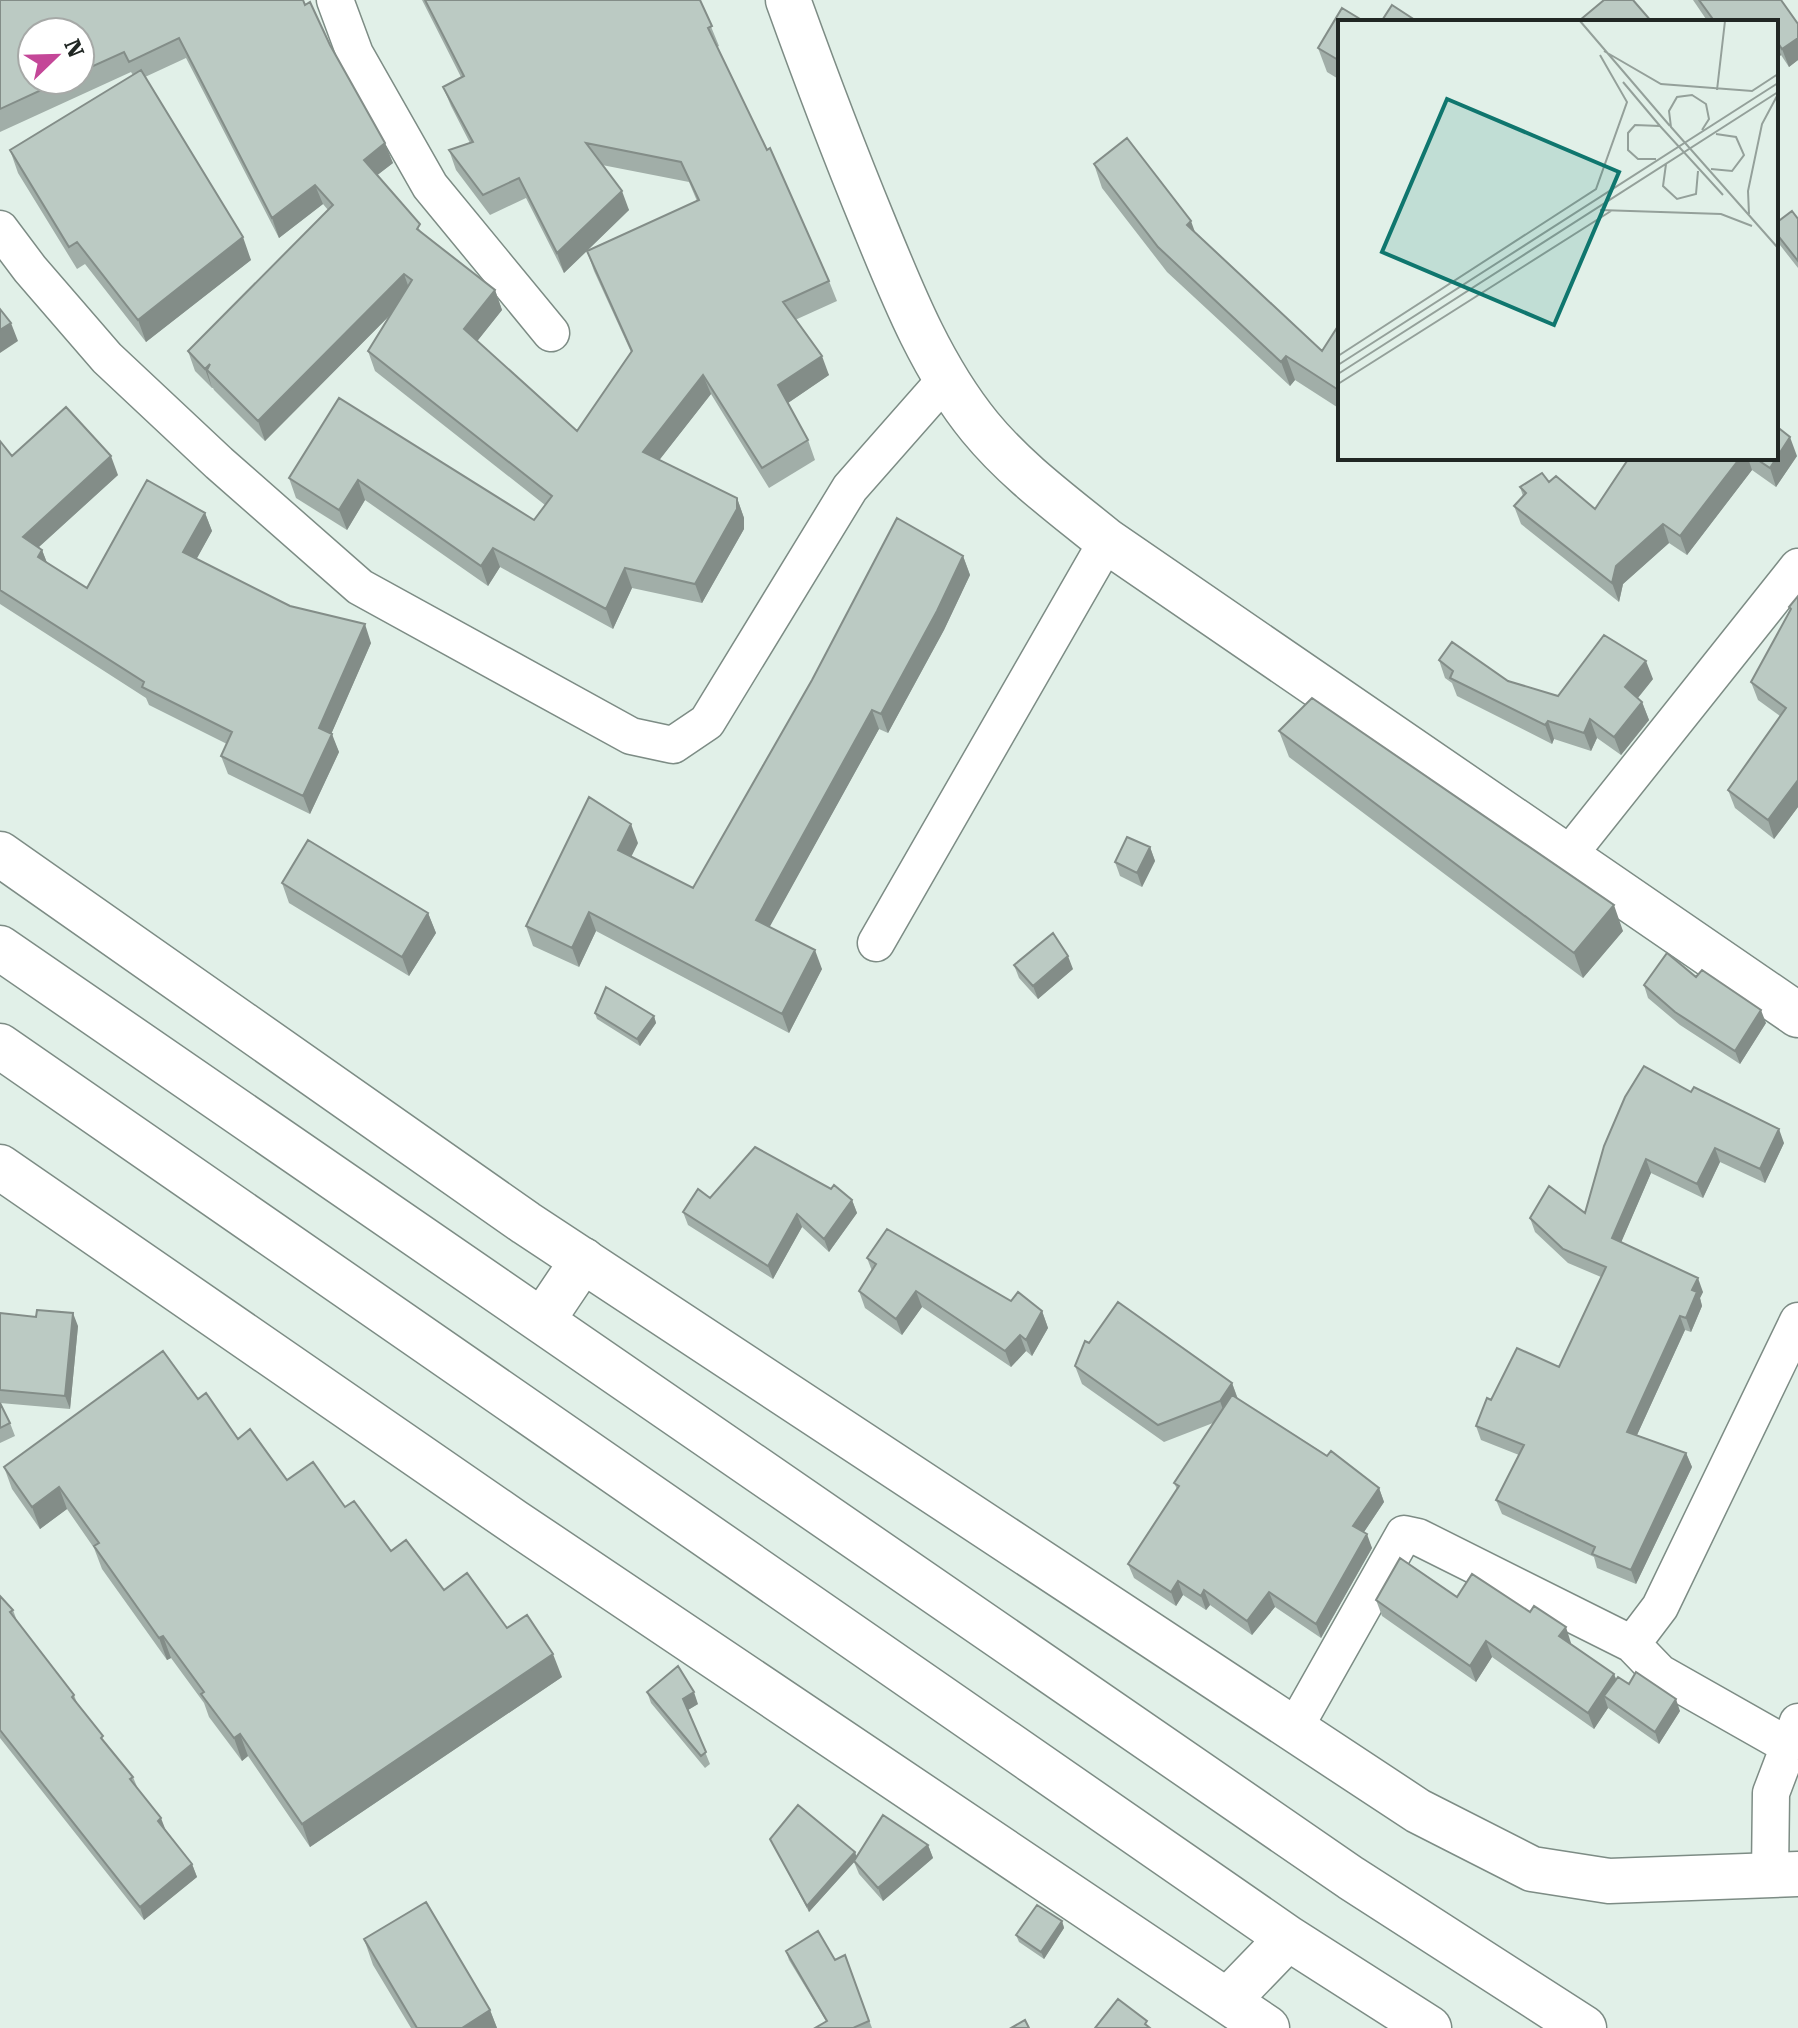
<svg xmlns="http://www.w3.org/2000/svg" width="1798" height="2028" viewBox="0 0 1798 2028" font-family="'Roboto Serif',serif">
	<rect width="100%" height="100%" fill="#e1f0e8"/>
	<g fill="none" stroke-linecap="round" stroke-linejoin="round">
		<g stroke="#7d8c85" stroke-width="39">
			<path id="minor" d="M335,0L355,54L430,186L551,333
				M0,229L30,269L107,358L219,463L360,587L631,736L673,745L707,722L850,488L946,379
				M1567,857L1798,567
				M876,943L1107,541
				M1294,1729L1404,1534L1418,1537L1632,1644
				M1787,1745L1660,1673L1632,1644L1660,1607L1798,1321
				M1770,1875L1771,1793L1798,1722"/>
		</g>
		<g stroke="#7d8c85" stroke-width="47">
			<path id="tertiary" d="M788,0C815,75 843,149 873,222C902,293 931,367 980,427C1016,471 1063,505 1107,541L1798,1015"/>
		</g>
		<g stroke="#7d8c85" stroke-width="47">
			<path id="secondary" d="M0,854L526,1223L1418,1811L1532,1869L1609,1881L1798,1874
				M0,1167L513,1521L1267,2028"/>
		</g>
		<g stroke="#7d8c85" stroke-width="47">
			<path id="trunk" d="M0,948L1351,1878L1584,2028
				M0,1046L1288,1938L1429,2028
				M542,1321L583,1260
				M1228,2000L1288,1938"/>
		</g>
		<use href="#minor" stroke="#fff" stroke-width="36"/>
		<use href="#tertiary" stroke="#fff" stroke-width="44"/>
		<use href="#secondary" stroke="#fff" stroke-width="44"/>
		<use href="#trunk" stroke="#fff" stroke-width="44"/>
	</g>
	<path fill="#a1aea8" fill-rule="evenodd" d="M0,0L330,45L393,163L377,175L423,234L495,290L502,310L477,341L577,431L631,352L594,271L587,251L564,273L526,198L490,215L456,170L449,150L470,143L451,106L443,87L461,77L422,0H700L719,46L717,47L829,281L837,301L795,320L829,375L788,403L808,440L815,460L769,488L711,394L659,460L737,498L744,518V529L702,603L632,588L613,629L500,567L488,586L365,500L347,530L296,498L289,478L339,398L534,520L545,505L375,371L368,351L390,315L265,441L214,390L213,388H212L195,371L188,351L328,210L323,204L279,238L186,58L145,77L251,260L146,342L85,264L77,269L18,173L10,150L133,75L131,72L0,132ZM80,32V80H32ZM602,165L689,182L697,201L588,250L629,210Z
		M1693,0H1781L1798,24V60L1789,67L1781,55L1776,59V22H1708Z
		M1340,22V80L1327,72L1318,48Z
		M1094,164L1196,234L1322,351L1340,323V409L1295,380L1290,386L1167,272L1102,188Z
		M1798,219V268L1776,240V223Z
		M0,441L12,456L118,475L39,547L42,550L47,563L87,588L205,513L212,531L196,559L290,606L371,643L331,734L339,752L310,814L228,774L221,756L227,744L149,705L146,698L0,604Z
		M1797,456L1776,487L1752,470L1687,555L1669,543L1623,584L1619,602L1521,524L1514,506L1523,496L1520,487L1549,482L1595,509L1629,458H1776Z
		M963,556L970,575L944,630L888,733L879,729L769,927L822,969L789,1033L596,931L579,967L533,946L526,926L638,843L631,857L693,888Z
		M1798,596V807L1774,839L1735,808L1728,790L1780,716L1758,700L1751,682L1790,611L1789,607Z
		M1439,660L1558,696L1653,679L1638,698L1642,702L1649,720L1621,755L1597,738L1591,751L1554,739L1552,744L1457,696L1452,683L1445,678Z
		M1279,731L1623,931L1583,978L1289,757Z
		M1150,847L1155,861L1142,887L1120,876L1115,862Z
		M282,883L428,913L436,933L409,976L289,903Z
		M1014,965L1073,969L1038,999L1019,978Z
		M1644,985L1766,1023L1740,1064L1680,1025L1648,998Z
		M595,1013L654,1016L656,1023L640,1046L597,1019Z
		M1691,1092L1784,1143L1765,1183L1720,1162L1703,1198L1651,1173L1621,1242L1703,1292L1700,1298L1702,1306L1691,1332L1685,1330L1637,1435L1686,1453L1692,1467L1636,1584L1597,1568L1594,1557L1502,1514L1496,1500L1519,1455L1481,1440L1476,1426L1491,1400L1559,1367L1601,1277L1568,1263L1535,1232L1530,1218L1585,1213Z
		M831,1189L852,1200L857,1213L829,1252L802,1227L773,1279L688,1225L683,1212L710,1198Z
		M867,1258L1042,1311L1048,1328L1032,1356L1026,1351L1011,1367L922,1307L902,1335L865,1308L859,1291L872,1271Z
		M0,1313L78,1326L70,1409L0,1403L10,1423L15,1436L0,1443Z
		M1089,1343L1232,1383L1238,1399L1379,1488L1384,1502L1364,1532L1372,1548L1321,1638L1275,1607L1252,1635L1210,1605L1206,1610L1183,1595L1176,1606L1134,1578L1128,1564L1177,1489L1174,1483L1213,1423L1164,1442L1082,1384L1075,1366Z
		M198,1399L238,1439L287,1480L345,1507L391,1551L444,1590L507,1628L562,1677L310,1847L248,1756L242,1761L209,1717L204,1703L171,1658L167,1660L102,1569L94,1548L67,1509L40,1529L12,1489L4,1467Z
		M0,1596L13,1610L17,1621L74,1695L77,1703L107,1745L133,1777L138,1789L166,1831L192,1864L197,1877L144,1920L0,1738Z
		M1457,1597L1571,1643V1644L1614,1674L1616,1679L1680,1711L1659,1744L1608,1708L1594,1729L1492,1657L1476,1682L1382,1616L1376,1600Z
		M647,1692L698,1704L688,1710L710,1764L705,1768L651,1703Z
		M770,1839L855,1852L857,1857L928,1845L933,1858L883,1901L859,1874L854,1862L809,1912Z
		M1062,1921L1064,1928L1044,1959L1019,1942L1016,1935Z
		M364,1939L490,2010L497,2028H411L373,1965Z
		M786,1951L835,1960L845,1955L872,2028H815L826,2021L789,1960Z"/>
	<path fill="#838d88" d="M1798,38V60L1789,67L1782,49Z
		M1776,42L1781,55L1776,59Z
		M385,143L393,163L371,180L364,160Z
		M315,185L323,204L279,238L272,218Z
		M622,191L629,210L564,273L557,253Z
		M1191,221L1200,246L1187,225Z
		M243,237L251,260L146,342L138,320Z
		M404,274L411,294L265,441L258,421Z
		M495,290L502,310L471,349L464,329Z
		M11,323L18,341L0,353V330Z
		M822,356L829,375L785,405L778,385Z
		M1286,356L1295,380L1290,386L1281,362Z
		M210,364L207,370L212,388L205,369Z
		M703,375L711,394L650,472L643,452Z
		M1790,437L1797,456L1776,487L1770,468Z
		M111,456L118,475L30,555L23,537Z
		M1740,458H1748L1752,470L1687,555L1680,536Z
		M358,480L365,500L347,530L339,510Z
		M737,498L744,518V529L702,603L695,584Z
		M205,513L212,531L190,571L183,552Z
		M1663,524L1669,543L1623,584L1619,602L1612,583L1616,566Z
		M493,548L500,567L488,586L481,566Z
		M42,550L49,568L38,557Z
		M963,556L970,575L944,630L888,733L881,714Z
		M625,568L632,588L613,629L606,609Z
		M365,624L371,643L326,746L319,728Z
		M1646,661L1653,679L1632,705L1625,687Z
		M1642,702L1649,720L1621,755L1614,737Z
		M872,710L879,729L763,939L756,920Z
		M1590,719L1597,738L1591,751L1584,733Z
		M1548,721L1554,739L1552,744L1545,725Z
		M332,734L339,752L310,814L303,796Z
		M1798,780V807L1774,839L1768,820Z
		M631,824L638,843L625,869L618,850Z
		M1150,847L1155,861L1142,887L1137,873Z
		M1614,905L1623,931L1583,978L1574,953Z
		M589,912L596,931L579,967L572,948Z
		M428,913L436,933L409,976L402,957Z
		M815,950L822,969L789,1033L782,1014Z
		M1068,956L1073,969L1038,999L1033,986Z
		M1761,1010L1766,1023L1740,1064L1735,1051Z
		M654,1016L656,1023L640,1046L637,1039Z
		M1779,1129L1784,1143L1765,1183L1760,1169Z
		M1715,1148L1720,1162L1703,1198L1697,1184Z
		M1646,1159L1651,1173L1617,1252L1612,1238Z
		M852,1200L857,1213L829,1252L824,1239Z
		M797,1214L802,1227L773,1279L768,1266Z
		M1698,1278L1703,1292L1700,1298L1702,1306L1691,1332L1686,1318L1692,1290Z
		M916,1291L922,1307L902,1335L896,1319Z
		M1042,1311L1048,1328L1032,1356L1026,1340Z
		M73,1313L78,1326L70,1409L65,1396Z
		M1680,1316L1685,1330L1632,1446L1627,1432Z
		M1020,1335L1026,1351L1011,1367L1005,1351Z
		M1232,1383L1238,1400L1226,1418L1220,1401Z
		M1686,1453L1692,1467L1636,1584L1631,1570Z
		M59,1487L67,1509L40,1529L32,1507Z
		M1379,1488L1384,1502L1358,1541L1353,1526Z
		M1367,1534L1372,1548L1321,1638L1316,1624Z
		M1178,1581L1183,1595L1176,1606L1171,1592Z
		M1204,1590L1210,1605L1206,1610L1201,1596Z
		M1269,1592L1275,1607L1252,1635L1247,1621Z
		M1566,1627L1571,1643L1565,1653L1559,1636Z
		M163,1636L171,1658L167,1660L159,1638Z
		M1486,1641L1492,1657L1476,1682L1470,1666Z
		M553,1654L562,1677L310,1847L302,1824Z
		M1614,1674L1620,1690L1604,1696L1608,1708L1594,1729L1588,1713Z
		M694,1692L698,1704L688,1710L683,1699Z
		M1676,1699L1680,1711L1659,1744L1655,1732Z
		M240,1734L248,1756L242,1761L234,1738Z
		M161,1818L166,1831L158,1821Z
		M928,1845L933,1858L883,1901L878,1888Z
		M855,1852L857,1859L809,1912L807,1906Z
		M192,1864L197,1877L144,1920L140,1907Z
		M1062,1921L1064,1928L1044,1959L1041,1952Z
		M490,2010L497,2028H462Z"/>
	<path fill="#bbcac3" stroke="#838d88" stroke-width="2" d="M0,0H303L305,5L310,2L330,45L385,143L364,160L420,224L417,229L495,290L464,329L577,431L632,351L587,251L699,200L681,162L586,143L622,191L557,253L519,178L483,195L449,150L473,142L443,87L464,76L425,0H700L712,26L708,28L767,150L770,148L829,281L783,302L822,356L778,385L808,440L762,468L703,375L643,452L737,498V509L695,584L625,568L606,609L493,548L481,566L358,480L339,510L289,478L339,398L534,520L552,496L368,351L412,280L404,274L258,421L207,370L210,364L205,369L188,351L333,205L315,185L272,218L179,38L129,62L124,52L80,72V32H32V80H63L0,109Z
		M1604,0H1633L1652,22H1582L1580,20Z
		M1699,0H1781L1798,24V38L1782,49L1776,40V22H1715Z
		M1392,5L1418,22H1381Z
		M1342,8L1365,22H1340V61L1318,48Z
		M141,70L243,237L138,320L77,242L69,247L10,150Z
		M1127,138L1191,221L1187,225L1322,351L1340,323V391L1286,356L1281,362L1158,247L1094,164Z
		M1792,211L1798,219V261L1776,233V223Z
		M0,309L11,323L0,330Z
		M66,407L111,456L23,537L42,550L38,557L87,588L147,480L205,513L183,552L290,606L365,624L319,728L332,734L303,796L221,756L232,732L142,687L144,682L0,590V441L12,456Z
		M1776,426L1790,437L1770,468L1755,458H1776Z
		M1629,458H1740L1680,536L1663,524L1616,566L1612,583L1514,506L1526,493L1520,487L1542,473L1549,482L1556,476L1595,509Z
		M897,518L963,556L937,611L881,714L872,710L756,920L815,950L782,1014L589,912L572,948L526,926L589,797L631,824L618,850L693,888L812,680Z
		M1798,596V780L1768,820L1728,790L1786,708L1751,682L1791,609L1789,607Z
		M1604,635L1646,661L1625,687L1642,702L1614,737L1590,719L1584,733L1548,721L1545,725L1450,678L1453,671L1439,660L1452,642L1508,681L1558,696Z
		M1312,698L1614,905L1574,953L1279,731Z
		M1127,837L1150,847L1137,873L1115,862Z
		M308,840L428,913L402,957L282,883Z
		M1053,933L1068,956L1033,986L1014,965Z
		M1667,953L1696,977L1702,970L1761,1010L1735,1051L1675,1012L1644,985Z
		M606,987L654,1016L637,1039L595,1013Z
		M1644,1066L1691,1092L1694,1087L1779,1129L1760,1169L1715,1148L1697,1184L1646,1159L1612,1238L1698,1278L1692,1290L1697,1292L1686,1318L1680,1316L1627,1432L1686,1453L1631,1570L1592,1554L1595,1547L1496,1500L1524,1445L1476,1426L1487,1398L1491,1400L1517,1348L1559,1367L1606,1267L1563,1249L1530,1218L1549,1186L1585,1213L1604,1146L1625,1097Z
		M755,1147L831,1189L834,1185L852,1200L824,1239L797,1214L768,1266L683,1212L698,1189L710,1198Z
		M887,1229L1011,1301L1018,1292L1042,1311L1026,1340L1020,1335L1005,1351L916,1291L896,1319L859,1291L876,1264L867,1258Z
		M1118,1302L1232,1383L1220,1401L1158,1425L1075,1366L1085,1341L1089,1343Z
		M37,1310L73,1313L65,1396L0,1390V1313L36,1317Z
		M163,1351L198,1399L206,1393L238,1439L250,1429L287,1480L313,1462L345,1507L354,1501L391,1551L406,1540L444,1590L467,1573L507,1628L527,1615L553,1654L302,1824L240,1734L234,1738L201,1694L204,1692L163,1636L159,1638L94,1546L99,1543L59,1487L32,1507L4,1467Z
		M1232,1395L1327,1456L1331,1451L1379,1488L1353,1526L1367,1534L1316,1624L1269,1592L1247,1621L1204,1590L1201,1596L1178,1581L1171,1592L1128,1564L1179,1486L1174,1483Z
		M0,1403L10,1423L0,1428Z
		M1400,1558L1457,1597L1472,1574L1530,1612L1534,1606L1566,1627L1559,1636L1614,1674L1588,1713L1486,1641L1470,1666L1376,1600Z
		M0,1596L13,1610L10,1612L74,1695L72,1697L103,1736L101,1738L133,1777L130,1779L161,1818L158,1821L192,1864L140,1907L0,1730Z
		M678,1666L694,1692L683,1699L706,1752L701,1756L647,1692Z
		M1636,1672L1676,1699L1655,1732L1604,1696L1618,1677L1629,1684Z
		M798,1805L855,1852L807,1906L770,1839Z
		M883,1815L928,1845L878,1888L854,1861Z
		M426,1902L490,2010L462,2028H417L364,1939Z
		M1037,1905L1062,1921L1041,1952L1016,1935Z
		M818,1931L835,1960L845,1955L869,2021L855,2027L856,2028H815L827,2021L786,1951Z
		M1118,1999L1147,2021L1145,2024L1150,2028H1095Z
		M1025,2020L1029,2028H1011Z"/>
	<g transform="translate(1338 20)">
		<rect width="440" height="440" fill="#e1f0e8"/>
		<path fill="none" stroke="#94a09a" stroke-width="2" d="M242,1L332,106M266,31L323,64L414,71L440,54M285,62L322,106M379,70L387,1M364,110L371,99L368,84L354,75L339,77L331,91L333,107L440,228M318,139H300L290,130V113L297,105L322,106L385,175M328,144L325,166L339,179L358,174L360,151M373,149L394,151L406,135L398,117L378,114M262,190L383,194L414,206M411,194L410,171L424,104L439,76M0,336L258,169L289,82L262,35M0,345L440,63M0,354L440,72M0,364L273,191"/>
		<path fill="#0f766e" fill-opacity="0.15" stroke="#0f766e" stroke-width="4" d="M109,79L281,152L216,305L44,232Z"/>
		<rect width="440" height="440" fill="none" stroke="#212724" stroke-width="4"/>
	</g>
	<g transform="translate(56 56) rotate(67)"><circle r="38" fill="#ffffff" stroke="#a6a9a7" stroke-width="2"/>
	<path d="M0-6L14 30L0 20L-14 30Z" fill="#c44798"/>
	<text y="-12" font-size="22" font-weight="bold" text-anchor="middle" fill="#212724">N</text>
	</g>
</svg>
